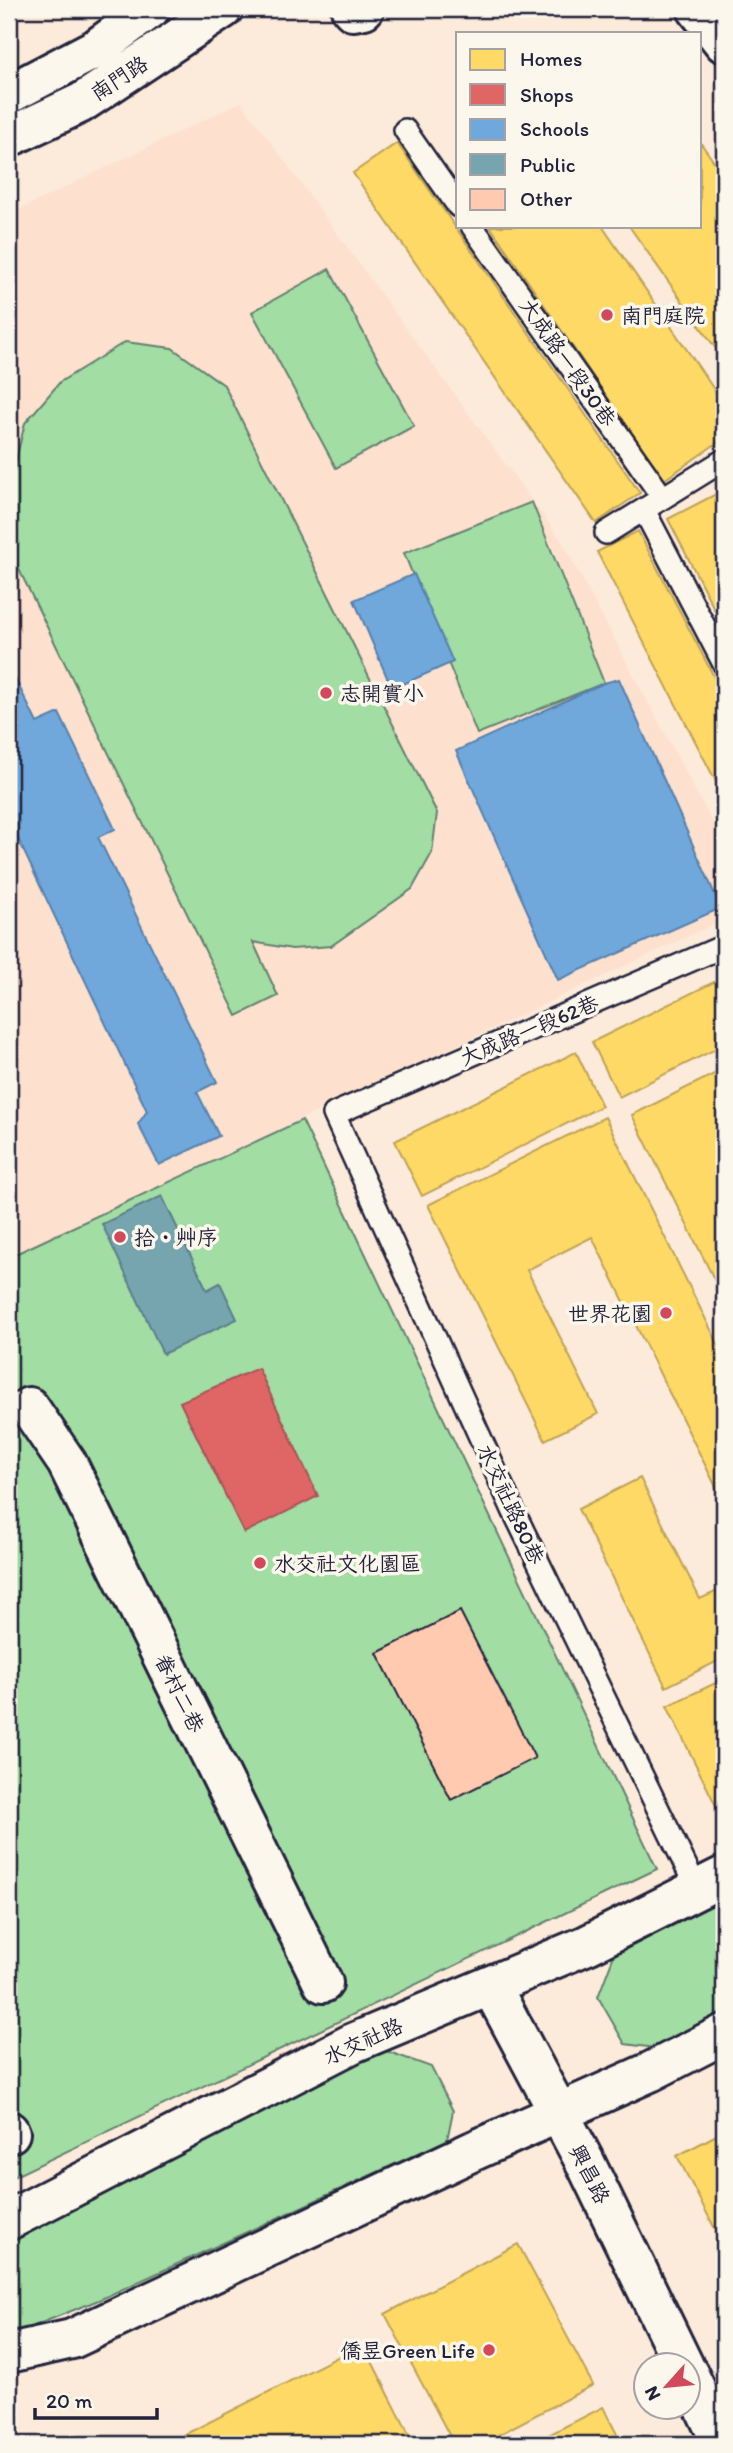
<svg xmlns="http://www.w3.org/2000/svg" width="733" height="2453" viewBox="0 0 733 2453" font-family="Itim,'LXGW WenKai TC',sans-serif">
	<rect width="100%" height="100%" fill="#fceada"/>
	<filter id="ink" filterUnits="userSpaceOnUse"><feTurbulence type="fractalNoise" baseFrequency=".0143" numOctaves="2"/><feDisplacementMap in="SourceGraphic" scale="14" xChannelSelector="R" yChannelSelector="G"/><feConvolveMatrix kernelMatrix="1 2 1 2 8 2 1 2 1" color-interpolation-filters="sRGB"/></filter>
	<g filter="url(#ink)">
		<path fill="#fde0cd" d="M241,102L562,542L724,844V919L9,1257V215Z"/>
		<path fill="#a2dda3" stroke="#62806f" stroke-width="2" d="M329,269L414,426L336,468L252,312Z
			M125,342L172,348L224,385L437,813L432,853L412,889L331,946L292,949L253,942L278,996L237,1016L9,549V458L14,468L25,423L60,382Z
			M532,502L604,683L477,734L404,553Z
			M302,1120L657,1869L9,2179V1257Z
			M724,1899V2016L656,2048L625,2044L598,1997L614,1955Z
			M381,2049L431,2067L453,2111L447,2140L101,2299L9,2336V2240Z"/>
		<path fill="#ffd966" stroke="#bda259" stroke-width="2" d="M700,142L724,176V360L629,226H700Z
			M397,143L640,493L596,523L353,173Z
			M490,226H602L724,404V438L664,480Z
			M724,490V628L668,519Z
			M638,531L724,696V797L597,552Z
			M724,977V1045L619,1097L592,1042Z
			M576,1052L602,1106L422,1196L395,1141Z
			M724,1069V1299L632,1115Z
			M605,1117L724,1356V1503L592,1237L527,1270L598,1414L545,1440L428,1205Z
			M640,1478L700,1599L724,1588V1658L666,1687L578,1509Z
			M724,1679V1812L720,1814L667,1706Z
			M724,2131V2246L677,2156Z
			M518,2244L593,2385L481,2444H454L385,2314Z
			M363,2344L414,2444H166Z
			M603,2407L622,2444H531Z"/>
		<path fill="#e06666" stroke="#a75259" stroke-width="2" d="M258,1368L318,1496L244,1533L180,1402Z"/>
		<path fill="#6fa8dc" stroke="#5880ac" stroke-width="2" d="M414,574L453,662L392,689L354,600Z
			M9,666L37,723L59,713L115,829L98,837L217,1082L197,1092L219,1136L159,1165L138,1124L147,1111L9,820Z
			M619,679L721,908L558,980L456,751L604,683Z"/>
		<path fill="#76a5af" stroke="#5d7e8c" stroke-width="2" d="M162,1196L207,1290L220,1283L237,1319L163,1354L102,1224Z"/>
		<path fill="#ffcab0" stroke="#22223b" stroke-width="2" d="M460,1611L535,1758L451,1800L377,1653Z"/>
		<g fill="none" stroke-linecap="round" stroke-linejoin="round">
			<g stroke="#22223b" stroke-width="26">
				<path id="lane" d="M405,130L458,206
					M472,226L663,498
					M644,510L724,664
					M606,533L724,460
					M697,1889L513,1510L334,1114L724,946"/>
			</g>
			<g stroke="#22223b" stroke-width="44">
				<path id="street" d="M29,1407L67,1463L323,1983
					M491,1986L586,2164L684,2366
					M9,2131L10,2133
					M9,2220L353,2043L587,1945L724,1876
					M9,2353L72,2339L471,2152L650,2072L724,2034
					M688,2373L722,2444"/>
			</g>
			<g stroke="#22223b" stroke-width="44">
				<path id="secondary" d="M351,9L353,11L364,9
					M697,9L724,43
					M9,94L97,48L150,9
					M9,137L81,103L223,9"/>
			</g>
			<use href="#lane" stroke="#fbf7ec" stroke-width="21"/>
			<use href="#street" stroke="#fbf7ec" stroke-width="38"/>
			<use href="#secondary" stroke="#fbf7ec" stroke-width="38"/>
		</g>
	</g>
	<g fill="#d1495b" stroke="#fbf7ec" stroke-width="2.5">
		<circle cx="607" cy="315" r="7"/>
		<circle cx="326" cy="693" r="7"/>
		<circle cx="120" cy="1237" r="7"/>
		<circle cx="666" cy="1313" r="7"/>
		<circle cx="260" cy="1563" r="7"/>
		<circle cx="489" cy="2350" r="7"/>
	</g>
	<g text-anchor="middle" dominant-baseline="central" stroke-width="7" stroke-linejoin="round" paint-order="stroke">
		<g font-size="21" fill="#22223b" stroke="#fbf7ec">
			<text transform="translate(119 78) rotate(-33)">南門路</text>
			<text transform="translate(568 362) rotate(55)">大成路一段30巷</text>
			<text transform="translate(529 1030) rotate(-23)">大成路一段62巷</text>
			<text transform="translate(511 1504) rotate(65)">水交社路80巷</text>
			<text transform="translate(180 1693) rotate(64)">眷村二巷</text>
			<text transform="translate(363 2041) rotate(-24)">水交社路</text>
			<text transform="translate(590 2174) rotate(63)">興昌路</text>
		</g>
		<g font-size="21" fill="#22223b" stroke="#fbf7ec" text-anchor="start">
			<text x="621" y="315">南門庭院</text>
			<text x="340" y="693">志開實小</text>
			<text x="134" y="1237">拾・艸序</text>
			<text x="652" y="1313" text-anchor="end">世界花園</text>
			<text x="274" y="1563">水交社文化園區</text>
			<text x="475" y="2350" text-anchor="end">僑昱Green Life</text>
		</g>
	</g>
	<rect width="733" height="2453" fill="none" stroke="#fbf7ec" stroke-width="35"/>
	<rect x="18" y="18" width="698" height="2418" fill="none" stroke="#22223b" stroke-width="2.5" filter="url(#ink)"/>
	<rect x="456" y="32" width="245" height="196" fill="#fbf7ec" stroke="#a4a2a5" stroke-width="2"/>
	<rect x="470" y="49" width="35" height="21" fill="#ffd966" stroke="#a4a2a5" stroke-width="2"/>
	<text x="520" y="66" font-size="21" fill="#22223b">Homes</text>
	<rect x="470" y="84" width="35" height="21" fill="#e06666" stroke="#a4a2a5" stroke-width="2"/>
	<text x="520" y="102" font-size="21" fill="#22223b">Shops</text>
	<rect x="470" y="119" width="35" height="21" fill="#6fa8dc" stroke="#a4a2a5" stroke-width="2"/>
	<text x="520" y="136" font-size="21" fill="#22223b">Schools</text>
	<rect x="470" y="154" width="35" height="21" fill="#76a5af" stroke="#a4a2a5" stroke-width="2"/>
	<text x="520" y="172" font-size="21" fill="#22223b">Public</text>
	<rect x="470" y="189" width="35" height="21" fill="#ffcab0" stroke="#a4a2a5" stroke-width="2"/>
	<text x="520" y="206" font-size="21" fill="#22223b">Other</text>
	<g transform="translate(667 2386) rotate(243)"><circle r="33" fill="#fbf7ec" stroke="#a4a2a5" stroke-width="2"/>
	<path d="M0-5L12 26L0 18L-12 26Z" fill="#d1495b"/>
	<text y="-10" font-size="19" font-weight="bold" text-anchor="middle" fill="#22223b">N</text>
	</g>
	<path d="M35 2408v10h122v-10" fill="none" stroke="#22223b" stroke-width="3.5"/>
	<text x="46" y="2408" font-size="21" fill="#22223b" stroke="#fbf7ec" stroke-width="5" paint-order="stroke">20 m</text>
</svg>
